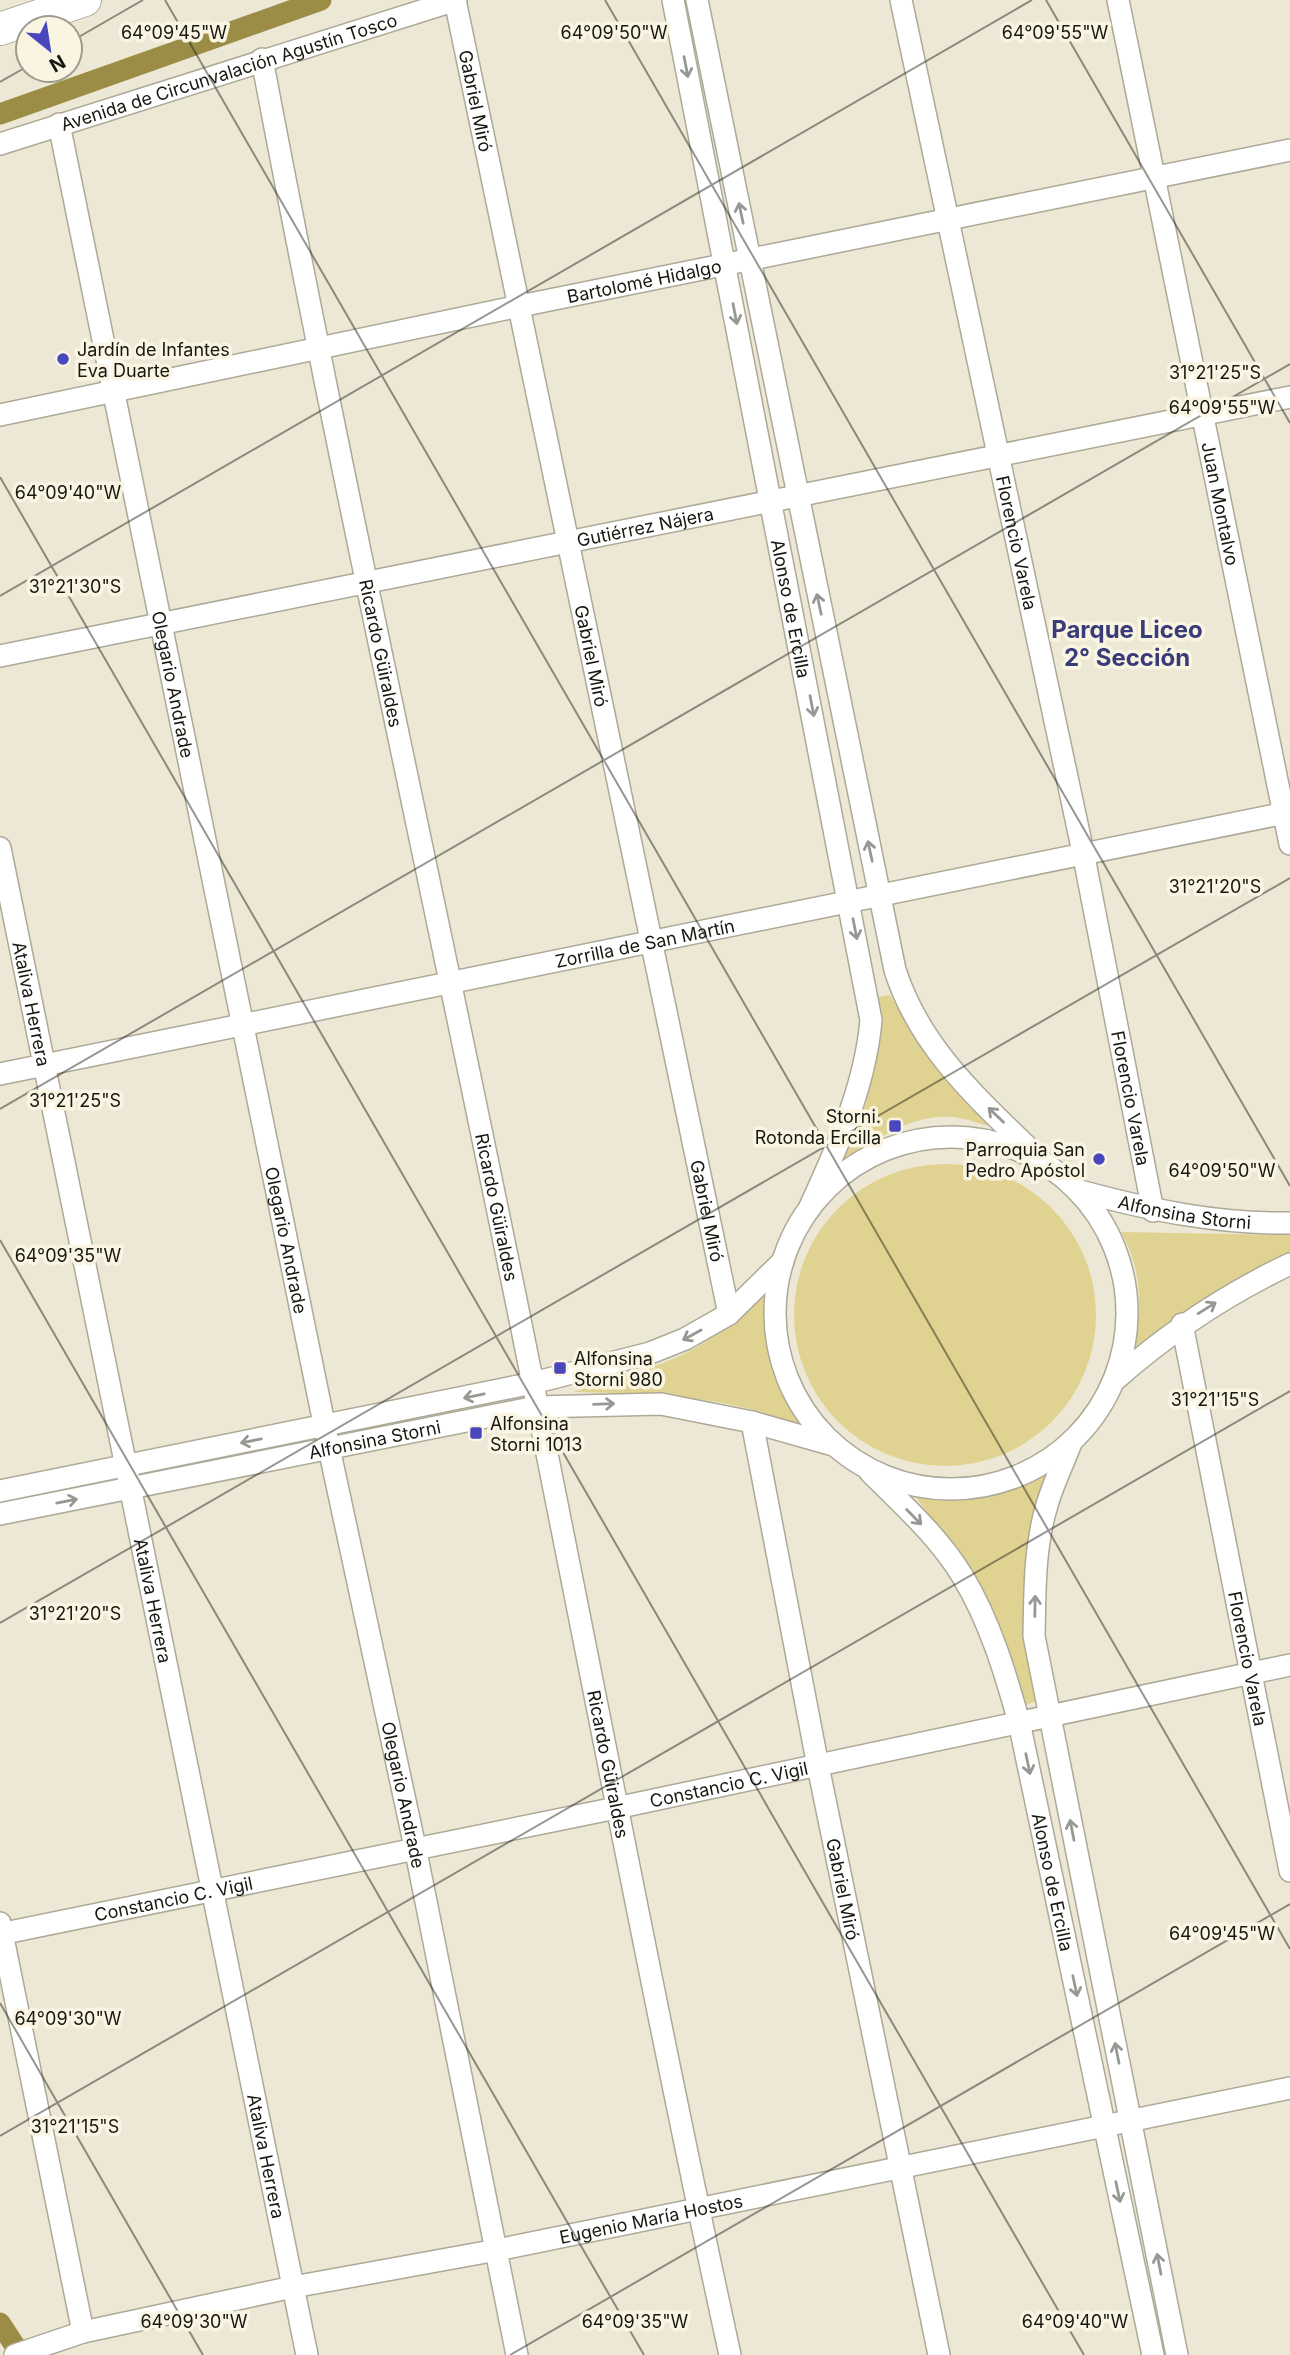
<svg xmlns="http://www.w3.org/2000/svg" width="1290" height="2355" viewBox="0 0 1290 2355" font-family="Inter,sans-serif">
	<rect width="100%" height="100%" fill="#ece8d5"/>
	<path fill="#e0d391" d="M890,995L921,1048L989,1126C977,1123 964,1118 952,1117C910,1113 872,1143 838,1165L866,1104L876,1058V997Z
		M794 1315a151 151 0 1 1 302 0a151 151 0 1 1-302 0Z
		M1121,1232L1290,1235V1258L1224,1287L1134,1347C1142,1306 1142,1269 1121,1232Z
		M774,1281C759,1341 774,1379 808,1429C732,1395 654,1394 573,1392C616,1378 666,1367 705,1342C731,1325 753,1303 774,1281Z
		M1055,1467C1043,1496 1029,1529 1026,1560C1023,1607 1031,1655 1036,1701L1026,1705L995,1618L971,1568L914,1495L956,1500L1007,1489Z"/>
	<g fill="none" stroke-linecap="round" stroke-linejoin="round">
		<path stroke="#9b8d46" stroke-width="21" d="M0,114L321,0
			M0,2323L21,2355"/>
		<g stroke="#ada997" stroke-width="24">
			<g id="minor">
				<path id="s1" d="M455,0L729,1314"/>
				<path id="s2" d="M673,0L871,1020C865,1088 837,1147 809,1209"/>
				<path d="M697,0L895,970C921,1052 985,1105 1044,1163"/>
				<path id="s3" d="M901,0L1083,852L1153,1211"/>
				<path id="s4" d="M1118,0L1290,844"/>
				<path id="s5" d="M262,59C345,499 443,936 531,1374C597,1701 659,2029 730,2355"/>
				<path id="s6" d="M59,124L329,1448L415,1847L517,2355"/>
				<path id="s7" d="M0,144L456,0"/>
				<path id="s8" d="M0,415L520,306L1290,150"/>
				<path id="s9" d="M0,656L1290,397"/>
				<path id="s10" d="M0,848L307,2355"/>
				<path id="s11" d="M0,1074L1290,812"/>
				<circle cx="951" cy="1313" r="176"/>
				<path id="s12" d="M1080,1191C1150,1210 1217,1224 1290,1223"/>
				<path id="s13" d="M1182,1324L1290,1871"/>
				<path d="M1115,1380C1169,1332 1225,1295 1290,1264"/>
				<path id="s14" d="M752,1422L818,1766L939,2355"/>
				<path d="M1071,1443C1063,1464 1053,1484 1047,1505C1034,1548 1035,1592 1034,1636L1177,2355"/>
				<path id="s15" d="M870,1472C903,1505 939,1537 963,1577C990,1622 1005,1672 1019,1722L1153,2355"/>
				<path d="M0,1491L533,1383L650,1353L685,1339L729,1314L783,1261"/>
				<path id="s16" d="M0,1514L536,1407L661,1404L752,1422L833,1445"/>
				<path d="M0,1923L83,2332"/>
				<path id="s17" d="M0,1934L616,1808L1290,1665"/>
				<path id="s18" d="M15,2355L83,2332L293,2287L497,2250L1290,2088"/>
			</g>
		</g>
		<g stroke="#ada997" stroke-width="34">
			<path id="highway" d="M0,29L85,0"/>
		</g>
		<use href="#minor" stroke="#fff" stroke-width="21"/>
		<use href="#highway" stroke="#fff" stroke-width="32"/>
	</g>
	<defs><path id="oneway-shaft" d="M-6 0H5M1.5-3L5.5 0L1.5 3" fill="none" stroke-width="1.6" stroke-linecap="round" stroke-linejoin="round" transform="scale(1.75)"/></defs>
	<g stroke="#979793">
		<use href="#oneway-shaft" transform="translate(686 67) rotate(79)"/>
		<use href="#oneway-shaft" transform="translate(741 213) rotate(-102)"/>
		<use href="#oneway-shaft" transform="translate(735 314) rotate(79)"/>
		<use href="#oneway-shaft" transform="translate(819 604) rotate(-102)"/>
		<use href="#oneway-shaft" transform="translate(812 706) rotate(79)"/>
		<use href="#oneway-shaft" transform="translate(870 851) rotate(-102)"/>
		<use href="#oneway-shaft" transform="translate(855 929) rotate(79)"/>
		<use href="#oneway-shaft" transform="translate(996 1115) rotate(-136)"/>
		<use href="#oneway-shaft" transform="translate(1207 1308) rotate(-32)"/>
		<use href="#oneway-shaft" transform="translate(692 1335) rotate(151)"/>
		<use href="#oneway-shaft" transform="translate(474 1396) rotate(168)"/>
		<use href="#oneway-shaft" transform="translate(604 1404) rotate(-2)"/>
		<use href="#oneway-shaft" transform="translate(251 1441) rotate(169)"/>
		<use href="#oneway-shaft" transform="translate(67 1501) rotate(-11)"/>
		<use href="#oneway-shaft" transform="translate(914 1517) rotate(45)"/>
		<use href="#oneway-shaft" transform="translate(1035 1606) rotate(-89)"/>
		<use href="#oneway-shaft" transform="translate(1028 1764) rotate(78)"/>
		<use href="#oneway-shaft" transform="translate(1072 1830) rotate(-101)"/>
		<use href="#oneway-shaft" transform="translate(1075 1986) rotate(78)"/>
		<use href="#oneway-shaft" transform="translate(1117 2053) rotate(-101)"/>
		<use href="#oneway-shaft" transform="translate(1118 2192) rotate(78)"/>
		<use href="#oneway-shaft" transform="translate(1159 2264) rotate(-101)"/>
	</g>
	<path fill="none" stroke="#181710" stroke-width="2" stroke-opacity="0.45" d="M165,0L1290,1949M605,0L1290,1186M1046,0L1290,423M70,42L143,0M0,82L28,66M0,477L1084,2355M0,596L1032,0M0,1109L1290,364M0,1240L644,2355M0,1623L1290,878M0,2003L203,2355M0,2136L1290,1391M510,2355L1290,1904"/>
	<g fill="#4a47bd" stroke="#f9f5e2" stroke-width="2.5">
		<circle cx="63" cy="359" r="7"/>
		<rect x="888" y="1119" width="14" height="14" rx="3.5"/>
		<circle cx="1099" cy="1159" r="7"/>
		<rect x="553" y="1361" width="14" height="14" rx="3.5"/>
		<rect x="469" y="1426" width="14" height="14" rx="3.5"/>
	</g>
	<g text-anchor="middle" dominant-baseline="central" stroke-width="7" stroke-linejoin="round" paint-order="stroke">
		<g font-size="18" fill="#181710" stroke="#f9f5e2">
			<text stroke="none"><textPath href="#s7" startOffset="240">Avenida de Circunvalación Agustín Tosco</textPath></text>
			<text stroke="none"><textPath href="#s1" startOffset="103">Gabriel Miró</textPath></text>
			<text stroke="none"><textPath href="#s8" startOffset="658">Bartolomé Hidalgo</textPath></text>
			<text stroke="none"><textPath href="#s4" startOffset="514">Juan Montalvo</textPath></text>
			<text stroke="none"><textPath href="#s9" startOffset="658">Gutiérrez Nájera</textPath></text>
			<text stroke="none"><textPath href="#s3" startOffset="555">Florencio Varela</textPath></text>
			<text stroke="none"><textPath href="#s2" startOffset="620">Alonso de Ercilla</textPath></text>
			<text stroke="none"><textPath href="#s5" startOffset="606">Ricardo Güiraldes</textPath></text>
			<text stroke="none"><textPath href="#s1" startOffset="670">Gabriel Miró</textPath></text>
			<text stroke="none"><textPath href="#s6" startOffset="572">Olegario Andrade</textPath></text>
			<text stroke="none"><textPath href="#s11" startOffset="658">Zorrilla de San Martín</textPath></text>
			<text stroke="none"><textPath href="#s10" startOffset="159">Ataliva Herrera</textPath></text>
			<text stroke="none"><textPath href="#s3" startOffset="1122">Florencio Varela</textPath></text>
			<text stroke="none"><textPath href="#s5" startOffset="1172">Ricardo Güiraldes</textPath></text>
			<text stroke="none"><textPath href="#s12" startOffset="107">Alfonsina Storni</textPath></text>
			<text stroke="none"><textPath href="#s1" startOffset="1237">Gabriel Miró</textPath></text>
			<text stroke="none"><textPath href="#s6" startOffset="1139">Olegario Andrade</textPath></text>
			<text stroke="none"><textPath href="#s16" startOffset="382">Alfonsina Storni</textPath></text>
			<text stroke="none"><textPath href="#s10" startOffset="768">Ataliva Herrera</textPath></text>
			<text stroke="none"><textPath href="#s13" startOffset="341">Florencio Varela</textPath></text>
			<text stroke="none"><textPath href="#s5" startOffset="1740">Ricardo Güiraldes</textPath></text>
			<text stroke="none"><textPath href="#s17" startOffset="744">Constancio C. Vigil</textPath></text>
			<text stroke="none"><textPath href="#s6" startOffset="1706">Olegario Andrade</textPath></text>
			<text stroke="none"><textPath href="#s15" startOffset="460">Alonso de Ercilla</textPath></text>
			<text stroke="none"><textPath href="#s14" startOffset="476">Gabriel Miró</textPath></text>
			<text stroke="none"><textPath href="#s17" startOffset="177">Constancio C. Vigil</textPath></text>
			<text stroke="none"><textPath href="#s10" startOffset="1335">Ataliva Herrera</textPath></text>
			<text stroke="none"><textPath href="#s18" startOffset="651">Eugenio María Hostos</textPath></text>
		</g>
		<g font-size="18" fill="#181710" stroke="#f9f5e2" text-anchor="start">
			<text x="77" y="349">Jardín de Infantes<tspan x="77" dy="21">Eva Duarte</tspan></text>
			<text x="881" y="1116" text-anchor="end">Storni.<tspan x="881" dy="21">Rotonda Ercilla</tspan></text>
			<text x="1085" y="1149" text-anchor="end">Parroquia San<tspan x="1085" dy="21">Pedro Apóstol</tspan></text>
			<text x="574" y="1358">Alfonsina<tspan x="574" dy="21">Storni 980</tspan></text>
			<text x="490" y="1423">Alfonsina<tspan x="490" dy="21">Storni 1013</tspan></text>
		</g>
		<g font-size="24" font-weight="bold" fill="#393c78" stroke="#f9f5e2">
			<text x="1127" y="629">Parque Liceo<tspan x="1127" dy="28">2° Sección</tspan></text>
		</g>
	</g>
	<g font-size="18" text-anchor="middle" fill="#181710" stroke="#f9f5e2" stroke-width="7" stroke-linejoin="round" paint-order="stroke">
		<text x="614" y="39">64°09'50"W</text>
		<text x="174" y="39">64°09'45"W</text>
		<text x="1055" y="39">64°09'55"W</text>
		<text x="1215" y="379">31°21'25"S</text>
		<text x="1222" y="414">64°09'55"W</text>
		<text x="68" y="499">64°09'40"W</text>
		<text x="75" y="593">31°21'30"S</text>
		<text x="1215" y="893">31°21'20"S</text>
		<text x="75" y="1107">31°21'25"S</text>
		<text x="1222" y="1177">64°09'50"W</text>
		<text x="68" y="1262">64°09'35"W</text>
		<text x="1215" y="1406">31°21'15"S</text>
		<text x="75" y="1620">31°21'20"S</text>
		<text x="1222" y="1940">64°09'45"W</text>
		<text x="68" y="2025">64°09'30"W</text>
		<text x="75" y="2133">31°21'15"S</text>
		<text x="194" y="2328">64°09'30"W</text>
		<text x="635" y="2328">64°09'35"W</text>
		<text x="1075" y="2328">64°09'40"W</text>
	</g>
	<g transform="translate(49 49) rotate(150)"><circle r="33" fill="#f9f5e2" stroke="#9f9c8e" stroke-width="2"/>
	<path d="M0-5L12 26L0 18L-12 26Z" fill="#4a47bd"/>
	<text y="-10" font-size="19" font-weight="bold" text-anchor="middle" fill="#181710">N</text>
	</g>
</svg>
